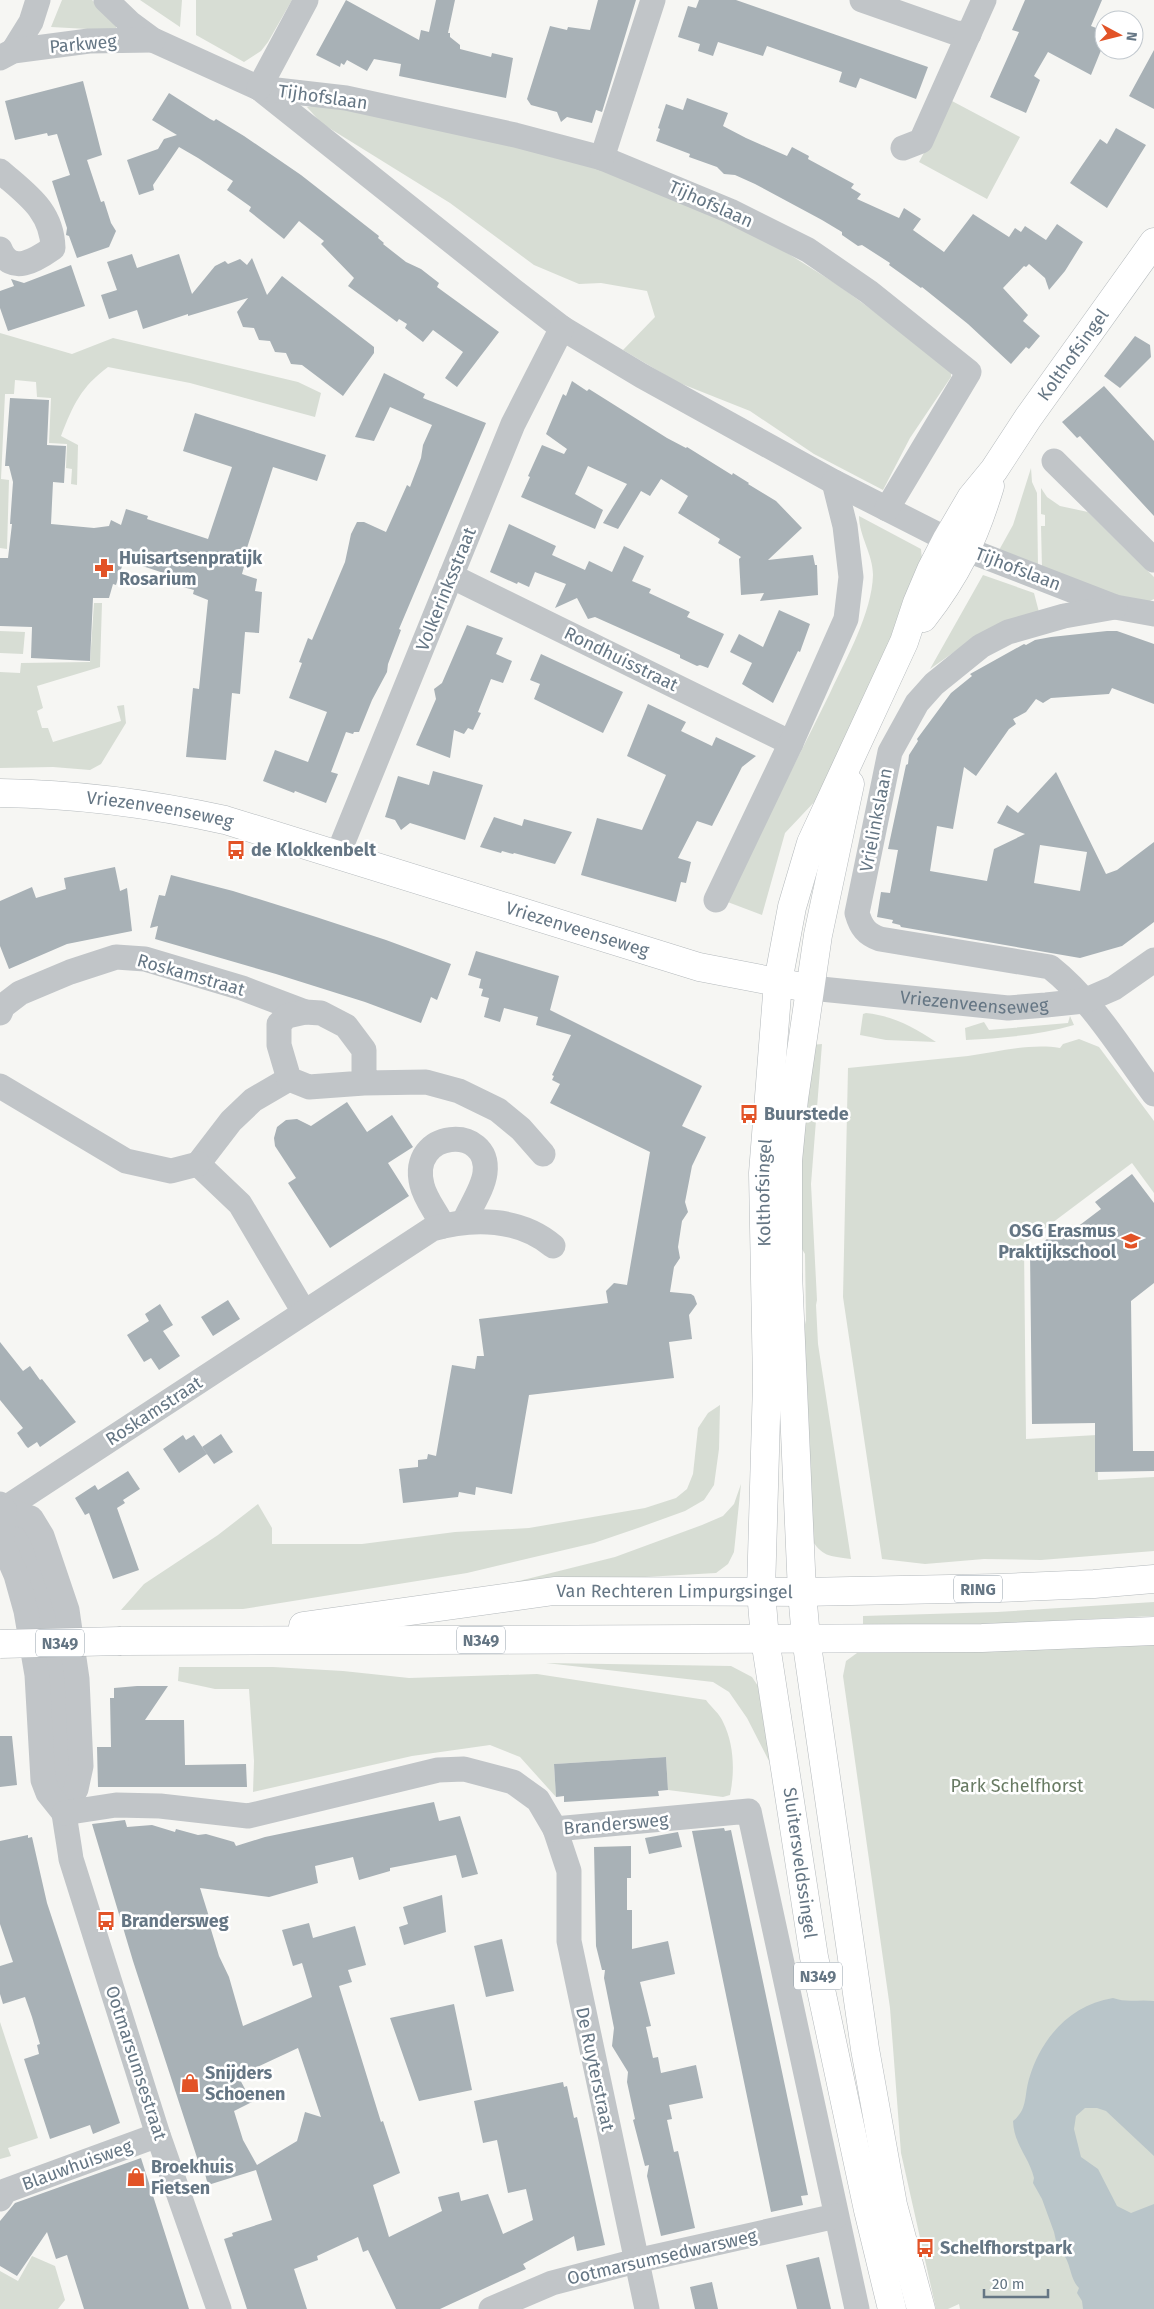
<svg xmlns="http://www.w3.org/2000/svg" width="1154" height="2309" viewBox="0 0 1154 2309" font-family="'Fira Sans',sans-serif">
	<rect width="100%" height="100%" fill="#f6f6f3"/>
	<path fill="#d7ddd4" d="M62,0H92L117,22L116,28L106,30L51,27Z
		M140,0H182L180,27Z
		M196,0H292L268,42L261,51L244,62L196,35Z
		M952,101L1020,137L987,199L919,162Z
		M316,105L489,134L601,167L720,216L784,251L838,285L951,368V377L910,438L883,490L814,454L750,411L677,382L623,350L655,317L647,291L601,283L579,284L534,265L450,203L321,123L307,107Z
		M0,333L72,354L113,338L298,382L321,393L315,417L190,383L108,367C81,387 73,405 61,436L78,445L77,485L71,484L72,469L66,468L67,444L49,443L51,398L37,397L36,382L15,380L14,394H5L1,479L9,480L7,549L0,548Z
		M1031,468L1032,482L1037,493L1038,568L998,552L1013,525Z
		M1041,488L1047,497L1060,506L1088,512L1154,577V599L1143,604L1042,569L1041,526H1045V515L1041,514Z
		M859,516L921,549L922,560L928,564L818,798L785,833L762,915L725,901C759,831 796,763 830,693C846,659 872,613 873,575C873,554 859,536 859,516Z
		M983,575L1034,593L1040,616L967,643L930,669Z
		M94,603H102L100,667L37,686L43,708L37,711L42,728H48L53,742L121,721L117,706L124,705L126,723L101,764L90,770L53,767L0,768V672L20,673L21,663L90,662Z
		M0,631L25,632L23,654L0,653Z
		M866,1013C893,1016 914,1027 936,1042L886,1040L860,1035L863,1014Z
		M1070,1016L1074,1025C1040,1035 1003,1038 966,1040L965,1028L984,1022L989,1030L1068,1023Z
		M1079,1039L1099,1047L1154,1121V1193L1132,1163L1024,1244L1026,1439L1097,1435L1098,1480L1154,1477V1551L1041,1560L984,1559L925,1564L882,1559L843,1297L848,1068C888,1064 928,1060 968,1056C998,1052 1030,1043 1060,1048L1063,1044Z
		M822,1044L811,1184L817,1300L816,1305L818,1344L851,1559C829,1556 822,1557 810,1537L799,1350L806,1320L805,1254L797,1241L798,1168L811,1045Z
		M720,1405L719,1449L714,1485L704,1500L685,1511L638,1528L594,1543L467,1573L243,1609L121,1610L144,1584L218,1535L258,1504L272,1528V1544H362L455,1532L529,1528L645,1508L676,1498L687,1489L693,1474L698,1428L708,1413Z
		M741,1484L734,1552L728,1564L716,1573L503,1585L615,1557L702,1525L723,1516L734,1504Z
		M1154,1602V1616L967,1625L863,1626V1616L997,1612Z
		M1154,1640V2309H960L959,2304L948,2309H936L901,2153L890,2008L843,1676L846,1661L857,1653L856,1645Z
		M546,1663L731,1666L752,1677L758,1686L770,1763L747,1718L729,1692L713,1682Z
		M179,1667H273L343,1671L409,1678L537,1674L706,1700C711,1707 720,1714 723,1722C734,1744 735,1771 730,1795L723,1797L668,1790L666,1757L554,1764L556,1797L520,1757L490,1745L412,1756L253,1792L254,1761L249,1689H215L178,1681Z
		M0,2022L38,2138L8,2148L11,2156L0,2159Z
		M32,2256L55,2266L65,2300L58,2309H0V2271L18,2281Z"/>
	<path fill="#b9c5c9" d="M1113,1998C1127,2003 1139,1999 1154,2001V2156L1106,2111L1097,2108H1085L1076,2116L1074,2129L1081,2157L1098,2169L1117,2206L1131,2213L1154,2204V2309H1083L1082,2301L1077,2293L1079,2288C1068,2277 1072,2258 1058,2250L1054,2232L1042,2199L1033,2183L1034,2178C1029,2157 1014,2145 1013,2121C1028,2109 1024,2096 1029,2079C1041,2038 1070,2005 1113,1998Z"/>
	<path fill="#a8b1b6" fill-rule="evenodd" d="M346,0L419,40L421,30L429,32L436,0H455L448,33H450V37L460,45V49L491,57L492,53L513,58L506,98L399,76L401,64L374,59L367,71L347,60L344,65L341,63L340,67L316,55Z
		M598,0H636L602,112L596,110L592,123L567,117L561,122L557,112L531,105L527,99L550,26L567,30L568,27L590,30Z
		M699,0H736L928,67L916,99L860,78L856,88L847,85L839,82L842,72L767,46L763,56L718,42L713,56L698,51L700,44L678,37L688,6L696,8Z
		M1025,0H1102L1091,26L1104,31V43L1091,75L1048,52L1034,76L1040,80L1026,113L990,97L1019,32L1012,30Z
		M1154,50V109L1129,96Z
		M83,81L102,155L87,160L101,202L104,201L111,223L116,231L109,247L77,258L69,236L66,235L67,228L52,181L70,175L57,134L48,136L47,133L15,140L5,101Z
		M169,93L210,119L214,121L216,119L244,136L301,175L379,236L378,238L384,243L383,244L406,262L421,269L439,283L437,287L499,332L457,387L445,378L463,352L433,330L423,342L405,328L407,324L399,319L397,322L348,286L354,278L321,244L324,241L299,221L284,239L249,211L251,207L227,190L233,181L198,158L179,147L153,185L154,190L139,195L127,160L158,149L164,139L177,135L152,120Z
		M687,98L728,113L723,126L746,138L787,156L792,147L809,156L808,159L854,184L851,188L861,194L857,199L899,218L904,208L921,219L913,230L944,252L973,214L1009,237L1015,228L1021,232L1025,226L1046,240L1057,224L1083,242L1065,271L1049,290L1045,278L1029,264L1026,267L1024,266L1003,288L1028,315L1023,321L1040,336L1029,349L1026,347L1011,364L968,324L922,287L921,288L889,265L890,263L862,245L858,246L842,235V232L822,220L755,184L735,175L724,174L717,167L689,157L690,154L656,141L660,129L658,128L666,104L683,110Z
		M1116,128L1146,145L1107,208L1070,183L1100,139L1107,144Z
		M132,254L137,268L179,254L192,294L215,266L225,261L228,264L240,259L247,265L252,258L267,295L282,276L374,347V353L343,396L302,365L291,364L286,353L275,352L270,341L259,340L254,328L243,327L237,312L248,298L188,316V314L143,329L137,310L109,319L101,295L117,290L107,262Z
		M71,265L85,306L8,331L0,308V291L14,286L11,279L24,283Z
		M1135,336L1150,345L1151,357L1120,388L1104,376Z
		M384,373L425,394L423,398L486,423L399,629L401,630L388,664L387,672L372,700L359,732H354L353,734L346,732L331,772L338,774L326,803L295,791L294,793L263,781L275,750L308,762L327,712L289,698L302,663L299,662L308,638L312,640L345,562L351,534L357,522H364L386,532L407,485L410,487L421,458L423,445L432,425L390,407L374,441L355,437Z
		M572,381L587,391L589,389L667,438L686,448L687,447L732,475L733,473L749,483L748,484L776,501L802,528L768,560L813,555L815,565H817L818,595L760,601L764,593L741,595L739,559L741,557L718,543L720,539L678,513L688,496L661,479L650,496L641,491L618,529L603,523L627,484L588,466L575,494L603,510L595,529L521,497L530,477L528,476L542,445L564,454L567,449L546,434L560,401L563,394L566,396Z
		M1104,386L1154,441V516L1080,436L1077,438L1062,422Z
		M10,398L49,400L47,445L66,446L64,483L53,482L51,524L94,528L109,526L111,520L121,525L126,509L148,516L147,519L208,539L232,467L183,451L195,413L326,455L317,481L273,467L246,551L248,552L242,574L257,579L255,591L262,592L259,633L245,632L240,694L232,693L226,760L186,757L193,688L199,689L208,600L193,594L194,590L183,587L185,580L124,560L116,585L113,584L109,598H93L90,661L31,658L32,627L0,626V558H8L12,524H10L13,482L9,466H5Z
		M509,524L556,546L552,555L585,570L589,561L612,572L624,546L644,556L632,581L651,589L649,593L690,612L687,617L724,634L708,668L700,665L697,666L680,658V655L595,617L588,619L577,598L555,608L566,584L535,572L529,587L518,582L517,584L490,572Z
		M779,610L810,624L800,652L798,651L773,703L742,684L752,663L730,652L739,634L763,647Z
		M467,625L503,638L496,654L512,661L503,683L491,679L478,712L481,713L473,730L468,728L464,734L454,730L450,758L416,745L436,699L434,689L442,683Z
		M1107,631H1117L1154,644V704L1112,688L1109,694L1051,698L1043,703L1036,699L1026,712L1013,719L1016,724L1009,729L976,776L964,767L953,829L937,826L930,871L987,881L994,849L1025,834L997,823L1007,805L1018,813L1056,772L1106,874L1117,870L1154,842V922L1122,946L1080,958L901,927L900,925L892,923L893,920L877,917L881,892L890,893L898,850L888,849L906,765L908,764L909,755L918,741L917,739L951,693L972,676L970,674L1024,644L1026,645L1035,640L1051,637ZM1040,845L1087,852L1080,891L1034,883Z
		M541,654L623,692L603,733L534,699L540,684L530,680Z
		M648,704L686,722L681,731L712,746L716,737L756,756L742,767L712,826L697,821L678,858L691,862L686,883L681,882L676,902L581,875L597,818L642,830L666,775L627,756Z
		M433,771L483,785L465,840L410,823L401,830L395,820L385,817L398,776L429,785Z
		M494,817L522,826L524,819L572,832L555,864L514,853L513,854L502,851L501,853L480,847Z
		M115,867L120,891L127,888L132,931L67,944L9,969L0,946V901L32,887L36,898L66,889L64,878Z
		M171,875L233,891L316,917L386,940L451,964L437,1000L431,997L421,1023L365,1002L276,974L155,939L158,926L150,928L159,895L165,896Z
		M476,951L559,976L550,1010L702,1086L682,1126L706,1137L692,1166L685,1202L688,1212L682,1221L678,1247L680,1258L674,1267L670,1292L691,1294L694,1296L697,1304L689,1315L692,1339L669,1342L674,1378L529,1395L512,1494L476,1487L475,1495L459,1492L458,1497L403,1503L399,1469L418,1467V1460L427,1459L428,1454L436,1456L452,1365L475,1369L477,1356H484L479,1319L608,1303L606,1291L614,1283L627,1285L650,1152L550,1103L560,1084L552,1080L554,1076L552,1075L571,1035L536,1025L538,1017L504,1008L500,1022L484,1017L489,998L481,996L483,989L479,988L481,979L468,975Z
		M347,1102L367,1132L392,1115L413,1147L388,1163L409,1196L330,1248L288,1183L296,1178L275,1146L274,1138L277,1127L286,1120L297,1119L311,1126Z
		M1132,1174L1154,1203V1283L1131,1301L1133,1451H1154V1471L1095,1472V1423L1032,1424L1030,1251L1057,1232L1064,1237L1101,1209L1095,1202Z
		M228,1300L240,1319L213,1336L201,1317Z
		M160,1304L173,1325L163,1331L180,1356L159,1370L151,1358L144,1362L127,1335L149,1321L145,1314Z
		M0,1342L23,1371L30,1366L40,1380L42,1379L76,1422L40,1447L37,1442L28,1448L26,1446L17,1433L23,1428L0,1400Z
		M221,1434L233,1452L214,1464L202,1447Z
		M183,1435L186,1440L194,1435L207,1454L179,1473L163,1449Z
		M128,1471L140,1489L123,1500L125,1503L117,1508L139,1570L113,1579L89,1513L85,1515L75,1498L95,1485L98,1490Z
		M137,1686H168L145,1720H184L185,1765L246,1764L247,1787H98L97,1747H111L110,1698H114V1688Z
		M0,1736H12L17,1785L0,1787Z
		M666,1757L668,1790L658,1791L659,1796L564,1802V1796L556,1797L554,1764Z
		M434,1802L439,1821L460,1816L478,1874L462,1878L456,1855L390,1868V1871L359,1880L353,1857L315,1866L318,1883L269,1897L200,1888L211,1923H209L219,1956L229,1977L243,2026L312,1997L302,1963L293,1966L282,1930L309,1923L313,1938L355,1926L366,1965L348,1970L352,1982L339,1986L381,2122L383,2121L400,2173L373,2185L389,2237L442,2211L438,2197L459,2192L461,2201L488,2194L503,2234L533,2220L526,2189L508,2193L497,2140L483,2143L474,2101L563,2082L564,2087L567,2086L574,2118L577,2117L605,2245L577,2251L574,2236L523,2264L526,2269L440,2309H396L368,2250L363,2252L358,2237L317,2256L318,2260L294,2269L307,2309H247L224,2239L233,2236L232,2233L272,2220L256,2170L208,2185L205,2174L202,2173L133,1961L92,1824L125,1820L127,1827L152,1825L175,1832L176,1829L198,1835L206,1834L234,1842L236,1846L265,1837ZM298,2048L321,2117L305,2112L297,2141L257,2165L243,2140L234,2111L252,2102L238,2076Z
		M724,1828L725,1831L731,1830L808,2195L801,2196L803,2205L771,2212L692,1831Z
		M678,1832L682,1847L649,1854L645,1838Z
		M28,1835V1838L32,1837L47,1903L120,2123L93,2134L90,2125L50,2139L24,2059L39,2054L37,2045L40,2044L32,2017L25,1997L3,2004L0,1994V1966L13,1962L0,1924V1841Z
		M631,1846V1878H627V1910H632V1949L668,1941L675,1974L640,1982L651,2026L646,2027L653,2058L658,2057L661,2073L696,2065L703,2098L669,2105L672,2119L667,2120L674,2152L678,2151L695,2228L661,2236L647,2176L649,2165L645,2166L633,2120L635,2119L627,2082L628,2072L612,2046L614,2028L604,1978L605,1970H602L596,1946L594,1847Z
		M442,1895L446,1932L404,1945L399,1927L408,1924L403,1907Z
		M502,1939L514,1991L486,1997L474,1946Z
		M454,2004L472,2090L419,2101L390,2018Z
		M141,2158L189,2309H84L67,2255L56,2259L47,2232L17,2276L0,2266V2221L15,2203Z
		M819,2257L831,2309H797L786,2265Z
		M712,2282L718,2309H695L690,2287Z"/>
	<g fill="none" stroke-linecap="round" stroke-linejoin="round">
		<g stroke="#b4b9bc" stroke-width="29">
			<g id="major">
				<path d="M923,618C957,574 974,539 990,486"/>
				<path d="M850,784L818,935L794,1099L788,1161V1273L802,1592L806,1638L865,2049L893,2205L921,2309"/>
				<path id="s2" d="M0,793C79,794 148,803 225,820L699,967L797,986"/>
				<path id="s3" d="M303,1626L554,1591L802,1592L999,1588L1094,1584L1154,1579"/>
				<path d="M121,1641L982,1638L1154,1631"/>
				<path id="s4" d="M892,2309L868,2210L814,1957L765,1639L761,1591L767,1383L763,1173L778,982L792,907L811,843L904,642L917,603L931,570L947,539L971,498L994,470L1028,418L1154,242"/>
			</g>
		</g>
		<g stroke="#c1c5c8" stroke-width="25">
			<path d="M106,0L130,23L153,40L259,88L514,291L562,328L642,376L834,482L968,550L1115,607L1154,614"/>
			<path d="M862,0L956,33L969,34"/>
			<path d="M13,51L31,22L38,0"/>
			<path d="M0,58L13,51L89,41L153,40"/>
			<path d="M259,88L346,98L515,135L602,158L730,211L808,250L869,292L969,372L887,509"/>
			<path d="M259,88L306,0"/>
			<path d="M903,148L921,141L984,0"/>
			<path d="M602,158L653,0"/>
			<path d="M0,171C26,194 52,210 53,248C36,260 11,276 0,249"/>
			<path d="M1054,461L1154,560"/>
			<path d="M451,576L791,743"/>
			<path d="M1115,607L1064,616L1008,632L981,646L934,684L917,703L890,752L857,913C861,927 866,934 880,939L1050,967C1093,1001 1122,1051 1154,1094"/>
			<path d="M338,854L513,424L562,328"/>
			<path d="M716,900L791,743L846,619L851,577L845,526L834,482"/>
			<path id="s1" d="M811,988L1008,1008L1046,1005L1084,1001L1114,988L1154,960"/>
			<path d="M0,1013L3,1006L20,993L70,972L116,957L145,959L242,988L305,1012"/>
			<path d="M289,1079L253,1100L231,1121L198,1164L240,1204L304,1312"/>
			<path d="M364,1083V1050L346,1026L321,1013L305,1012L287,1016L279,1024V1045L289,1079L309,1087L364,1083L426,1082L459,1091L498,1110L521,1129L543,1154"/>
			<path d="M0,1086L126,1161L171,1171L198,1164"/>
			<path d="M443,1226C437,1213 425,1199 422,1185C408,1129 491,1124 485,1173C483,1189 470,1207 464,1222"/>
			<path d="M0,1504C35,1555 51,1615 59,1676C65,1721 60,1768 64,1813C66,1828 69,1844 71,1859L158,2135L219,2309"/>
			<path d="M4,1509L432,1229C473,1217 520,1218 553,1246"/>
			<path d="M4,1509L31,1518L42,1536L67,1610L77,1679L81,1766L76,1789L71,1799"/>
			<path d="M4,1509L2,1543L16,1575L26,1611L37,1675L43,1780L48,1793L64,1813"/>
			<path d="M64,1813L116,1805L160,1806L248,1816L438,1770L464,1769L513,1782L538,1800L555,1829L569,1871V1941L647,2309"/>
			<path d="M555,1829L749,1811L857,2309"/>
			<path d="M0,2199L5,2191L158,2135"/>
			<path d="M491,2309L552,2283L636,2261L836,2216"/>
		</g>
		<use href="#major" stroke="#fff" stroke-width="28"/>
		<g stroke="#b4b9bc" stroke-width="29" stroke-linecap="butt">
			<path id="major-bridge" d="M0,1644L121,1641"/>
		</g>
		<use href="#major-bridge" stroke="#fff" stroke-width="28"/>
	</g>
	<defs>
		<g id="pharmacy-bare" transform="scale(1.5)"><path d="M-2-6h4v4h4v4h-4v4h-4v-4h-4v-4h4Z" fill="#e25327" stroke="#fff" stroke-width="2.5" paint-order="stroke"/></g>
		<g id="bus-bare" transform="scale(1.5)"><path d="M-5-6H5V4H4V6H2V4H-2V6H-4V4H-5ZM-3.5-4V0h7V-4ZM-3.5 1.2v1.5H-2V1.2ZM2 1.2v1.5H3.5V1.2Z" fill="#e25327" stroke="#fff" stroke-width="2.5" paint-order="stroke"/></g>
		<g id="school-bare" transform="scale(1.5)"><path d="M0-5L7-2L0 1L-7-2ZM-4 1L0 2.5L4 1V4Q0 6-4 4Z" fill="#e25327" stroke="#fff" stroke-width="2.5" paint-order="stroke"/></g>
		<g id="shop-bare" transform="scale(1.5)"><path d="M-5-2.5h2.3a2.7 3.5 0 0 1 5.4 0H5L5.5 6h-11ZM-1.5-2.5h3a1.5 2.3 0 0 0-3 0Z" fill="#e25327" stroke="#fff" stroke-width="2.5" paint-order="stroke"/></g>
	</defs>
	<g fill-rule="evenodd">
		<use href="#pharmacy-bare" x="104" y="568"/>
		<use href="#bus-bare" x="236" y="850"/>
		<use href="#bus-bare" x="749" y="1114"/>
		<use href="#school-bare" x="1131" y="1241"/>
		<use href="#bus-bare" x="106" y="1921"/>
		<use href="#shop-bare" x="190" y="2083"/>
		<use href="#shop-bare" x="136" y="2177"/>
		<use href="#bus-bare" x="925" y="2248"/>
	</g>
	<g text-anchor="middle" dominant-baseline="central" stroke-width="5" stroke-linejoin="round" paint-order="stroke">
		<g fill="#fff" stroke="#939fa9" stroke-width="1">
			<rect x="954" y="1575.5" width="48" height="27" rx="4"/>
			<rect x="457" y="1626.5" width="48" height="27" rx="4"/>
			<rect x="36" y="1629.5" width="48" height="27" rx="4"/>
			<rect x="794" y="1962.5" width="48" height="27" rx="4"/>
		</g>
		<g font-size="16" font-weight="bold" fill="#657684">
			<text x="978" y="1589">RING</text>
			<text x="481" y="1640">N349</text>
			<text x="60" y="1643">N349</text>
			<text x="818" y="1976">N349</text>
		</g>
		<g font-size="18" fill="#657684" stroke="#fff">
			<text transform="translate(83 44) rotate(-5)">Parkweg</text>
			<text transform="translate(323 97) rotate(8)">Tijhofslaan</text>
			<text transform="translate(711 204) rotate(24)">Tijhofslaan</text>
			<text stroke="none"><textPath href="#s4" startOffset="2040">Kolthofsingel</textPath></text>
			<text transform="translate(1018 569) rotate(21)">Tijhofslaan</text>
			<text transform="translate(446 589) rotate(-68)">Volkerinksstraat</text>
			<text transform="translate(621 659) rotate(26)">Rondhuisstraat</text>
			<text stroke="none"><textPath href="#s2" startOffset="161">Vriezenveenseweg</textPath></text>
			<text transform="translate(876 820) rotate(-79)">Vrielinkslaan</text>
			<text stroke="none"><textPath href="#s2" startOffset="596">Vriezenveenseweg</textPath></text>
			<text transform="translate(191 975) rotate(16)">Roskamstraat</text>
			<text stroke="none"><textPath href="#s1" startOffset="164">Vriezenveenseweg</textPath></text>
			<text stroke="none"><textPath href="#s4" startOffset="1129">Kolthofsingel</textPath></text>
			<text transform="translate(154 1411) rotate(-33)">Roskamstraat</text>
			<text stroke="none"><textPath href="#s3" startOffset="374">Van Rechteren Limpurgsingel</textPath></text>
			<text transform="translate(616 1824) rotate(-5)">Brandersweg</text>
			<text transform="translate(800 1863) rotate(82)">Sluitersveldssingel</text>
			<text transform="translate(136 2063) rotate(72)">Ootmarsumsestraat</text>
			<text transform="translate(595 2069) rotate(78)">De Ruyterstraat</text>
			<text transform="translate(77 2165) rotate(-20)">Blauwhuisweg</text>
			<text transform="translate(662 2257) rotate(-13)">Ootmarsumsedwarsweg</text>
		</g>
		<g font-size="18" font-weight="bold" fill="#657684" stroke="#fff" text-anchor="start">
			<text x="119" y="558">Huisartsenpratijk<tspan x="119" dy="21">Rosarium</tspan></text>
			<text x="251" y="850">de Klokkenbelt</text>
			<text x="764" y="1114">Buurstede</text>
			<text x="1116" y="1231" text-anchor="end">OSG Erasmus<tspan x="1116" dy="21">Praktijkschool</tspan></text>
			<text x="121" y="1921">Brandersweg</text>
			<text x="205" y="2073">Snijders<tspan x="205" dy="21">Schoenen</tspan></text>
			<text x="151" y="2167">Broekhuis<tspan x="151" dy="21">Fietsen</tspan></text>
			<text x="940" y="2248">Schelfhorstpark</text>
		</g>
		<g font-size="18" fill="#697b64" stroke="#fff">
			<text x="1017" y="1786">Park Schelfhorst</text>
		</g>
	</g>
	<g transform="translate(1119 35) rotate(97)"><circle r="24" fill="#ffffff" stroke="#c1c8ce"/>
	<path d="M0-4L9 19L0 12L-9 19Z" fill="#e25327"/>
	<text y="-8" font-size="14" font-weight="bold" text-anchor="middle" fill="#657684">N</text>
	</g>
	<path d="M984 2289v8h64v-8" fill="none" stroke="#657684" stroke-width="2.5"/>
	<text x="992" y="2289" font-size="15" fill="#657684" stroke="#ffffff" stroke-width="4" paint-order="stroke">20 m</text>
</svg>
